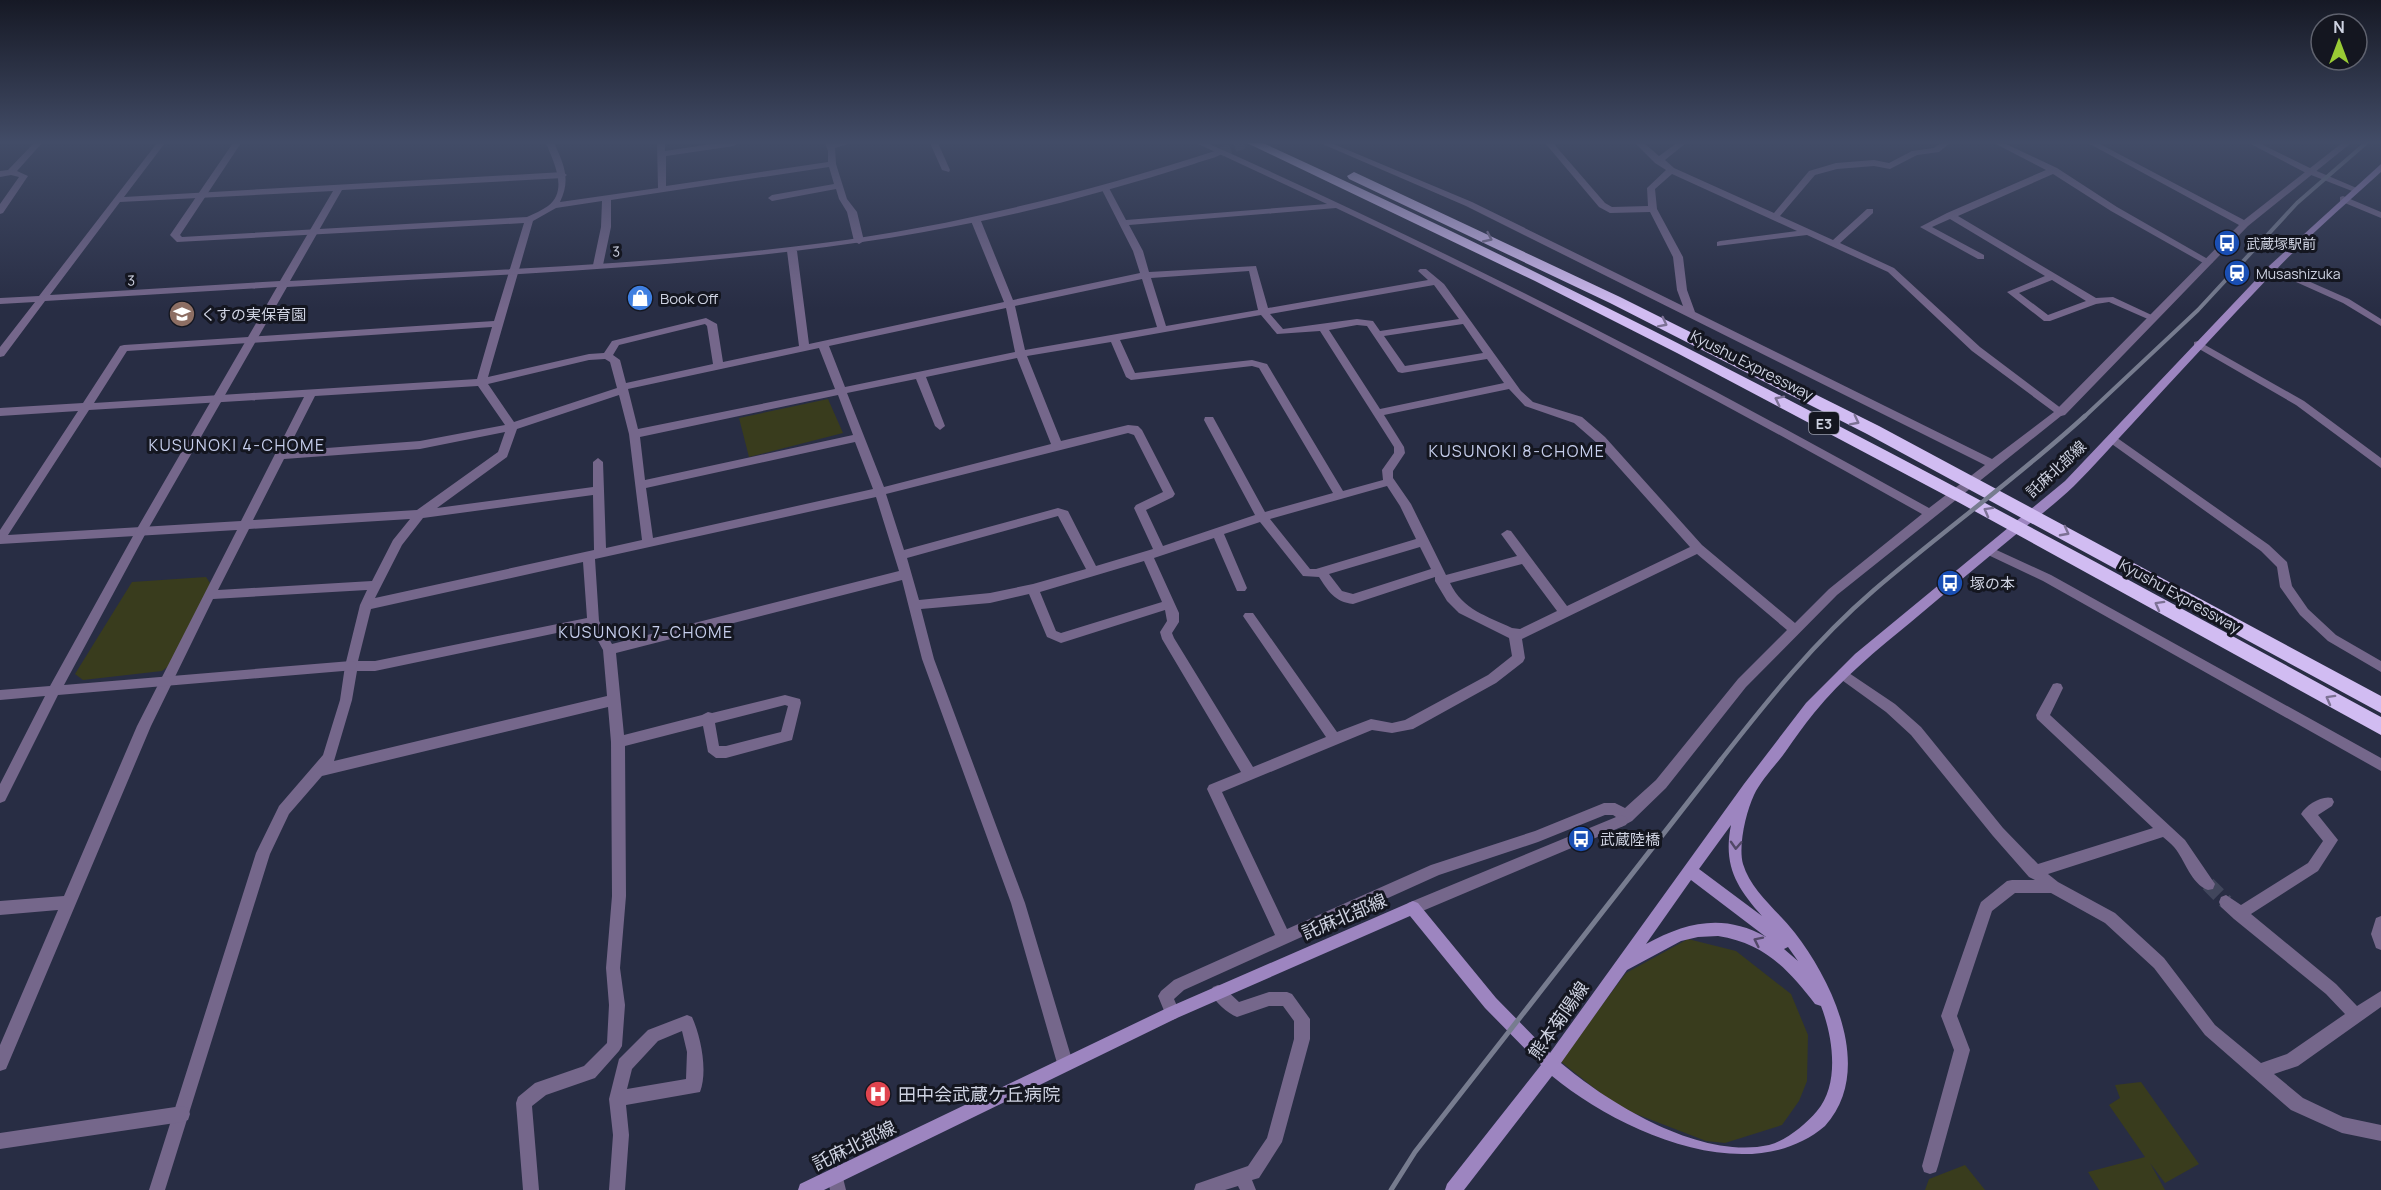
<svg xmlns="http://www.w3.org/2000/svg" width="2381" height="1190" viewBox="0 0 2381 1190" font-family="Manrope,'Noto Sans JP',sans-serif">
	<rect width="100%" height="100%" fill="#282d44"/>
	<path fill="#393c1d" d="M828,399L843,433L749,457L739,418Z
		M206,577L212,586L170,665L162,671L83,680L75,674L132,582Z
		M1688,939L1736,951L1791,994L1808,1035L1807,1081L1799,1101L1782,1125L1725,1143L1706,1141L1618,1107L1560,1061L1626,973Z
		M2141,1082L2199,1164L2165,1183L2150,1163L2165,1190H2099L2088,1172L2145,1157L2109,1105L2120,1098L2115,1085Z
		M1965,1165L1985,1190H1925L1929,1179Z"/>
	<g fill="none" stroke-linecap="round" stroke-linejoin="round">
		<path stroke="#41465c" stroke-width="15" stroke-dasharray="15 8" stroke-linecap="butt" d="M2208,884L2226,902"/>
		<path stroke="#41465c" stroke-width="10" stroke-dasharray="10 4.5" stroke-linecap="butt" d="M1221,152L1246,143"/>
		<path fill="#75678b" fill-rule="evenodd" d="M34,143H42L17,171L28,176L3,213L0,214V204L19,177L11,175L0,177V171L8,170Z
			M233,143H241L180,235L182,237L527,217C534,214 542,210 548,206C569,190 553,161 546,143H554C564,164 571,180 560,202L658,188L657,143H665V151L718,143H738L734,146L666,156V186L828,162V151L825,143H851L835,148L836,164L847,199L857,212L864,241L859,244L854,241L847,212L839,199L836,189L772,201L768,198L772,195L834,184L829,167L611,200V227L603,265L598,268L593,265L601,227L602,201L556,208L533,221L488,377L589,354L604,353L612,341L706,318L717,324L723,362L799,346L787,251L792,248L797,251L809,344L1004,302L971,221L973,219H979L981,221L1013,300L1140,273L1133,251L1102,190L1103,188H1109L1126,220L1327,204L1196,143H1207C1454,253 1693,376 1929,508L1985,465L1466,206L1320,143H1331L1472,202L1683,306L1677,290L1673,257L1650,212L1610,213L1599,207L1545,143H1553L1605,203L1612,207L1648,206L1647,188L1666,170L1655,163L1635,143H1644L1659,156L1677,143H1686L1665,160L1674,168L1774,213L1809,171L1836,163L1874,160L1889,163L1912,151L1934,148L1941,143H1950L1939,152L1917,155L1890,169L1874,166L1837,169L1815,175L1780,216L1833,240L1867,209H1873V213L1840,243L1894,268L1980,347L2066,412L1837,595L1746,687L1666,788L1632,821L1621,827L1616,825L1614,821L1616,817L1613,815H1605L1538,842L1439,875L1184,990L1174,999L1180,1013L1177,1018L1172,1020L1167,1018L1158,996L1161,991L1174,980L1275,935L1207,789L1209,785L1241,772L1162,639L1160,632L1167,621L1165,610L1061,643L1047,637L1029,594L990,603L921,609L934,659L1025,903L1073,1063L1071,1069L1065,1071L1059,1069L1057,1063L1011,903L922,659L902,580L616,653L624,735L702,715L708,712L712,713L785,695L800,699L801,703L792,740L726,758H716L708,752L703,726L625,746L626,896L620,968L625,1005L622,1046L619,1051L595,1078L546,1095L532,1106L539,1190H523L516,1103L518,1097L535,1083L584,1066L607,1043L609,1005L606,968L612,896L611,742L608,707L322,776L289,814L270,854L165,1190H149L256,853L279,806L323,755L340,700L345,666L360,605L367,590L213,599L151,726L6,1069L0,1071V1045L58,910L0,915V901L64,896L137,726L237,530L0,544V530L78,411L0,416V408L83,403L120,346L124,345L494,321L524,223L177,242L170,235ZM1672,174L1797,231L1720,241L1717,242V246L1807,235L1888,272L1972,351L2054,412L1992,459L1695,312L1687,290L1683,257L1657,209L1655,189ZM1336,208C1536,302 1730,406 1922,514L1829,589L1795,623L1702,545L1605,437L1582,417L1533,402L1521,391L1444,284L1426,269H1420L1418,271L1428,280L1268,308L1256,266L1149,272L1143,251L1129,225ZM1249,271L1258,310L1166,326L1151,278ZM1142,279L1157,327L1025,350L1015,306ZM1434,285L1459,319L1380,331L1373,321L1357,319L1283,329L1270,314ZM1006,308L1015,352L845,387L829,346ZM1261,315L1277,334L1320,331L1394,447V453L1382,470L1383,480L1343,491L1267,364L1252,360L1135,373L1120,340ZM705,324L707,326L713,364L626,383L620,360L613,355L619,345ZM1463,324L1483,353L1405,366L1384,336ZM1357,325L1367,326L1398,372L1402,373L1487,359L1504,383L1380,409L1329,330ZM492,327L477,379L94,403L127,351ZM1111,342L1126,377L1131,380L1252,366L1259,368L1333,493L1265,512L1213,417H1205L1204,420L1255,515L1163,546L1146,510L1173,497L1175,494L1142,430L1138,426L1128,425L1061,441L1027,356ZM819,348L835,389L638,429L628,389ZM1017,358L1051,444L884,487L847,393L916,379L935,426L940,430L945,426L926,377ZM605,359L610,362L617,388L514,422L488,384L589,360ZM478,386L505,425L420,441L287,451L315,396ZM1509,389L1525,406L1574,423L1597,443L1690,547L1567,606L1511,531L1507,530L1501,534L1517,556L1446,575L1411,504L1393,478V471L1405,453L1404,447L1384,415ZM619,395L629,434L642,540L606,548L603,462L598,458L593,462V487L437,508L507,457L517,429ZM838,395L853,435L645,480L640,437ZM304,397L241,521L8,535L89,410ZM505,432L498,452L417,510L253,520L284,459L420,449ZM1128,433L1134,435L1163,492L1136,505L1134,508L1153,549L1096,566L1068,511L1058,508L904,550L886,494ZM855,442L873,489L653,538L646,488ZM1387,486L1400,506L1416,539L1316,569H1310L1270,519ZM593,495L594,550L375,598L402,545L423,518ZM876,497L899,571L612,644L599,621L595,559ZM1058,516L1086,569L1033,584L990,593L919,600L907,558ZM410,519L393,540L372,581L218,590L249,529ZM1260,522L1303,576L1319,577C1328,591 1335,602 1353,604L1435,577V581L1447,601L1459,613L1509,638L1512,656L1488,675L1405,720L1392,723L1371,719L1337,732L1253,613H1245L1243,616L1245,619L1326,737L1253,767L1174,638L1172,633L1179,622V613L1154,558L1214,538L1237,591H1245L1247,588L1224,534ZM1420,547L1431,569L1353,594L1342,591L1329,574ZM1697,554L1787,630L1738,679L1656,780L1625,808L1615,803H1604L1535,831L1431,865L1287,929L1222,792L1372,730L1392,733L1413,729L1496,683L1523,662L1525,658L1522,639ZM1144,561L1162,602L1061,633L1056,631L1040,592ZM583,562L587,618L375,661H358L371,609ZM1522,564L1557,611L1520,629L1512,628C1487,616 1463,610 1450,583ZM590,626L603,650L607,696L334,761L352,700L357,671H375ZM785,705L788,706L781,732L726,746H719L715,723Z
			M930,143H938L950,170L949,172L942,170Z
			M1994,143H2004L2057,168L2117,207L2213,262L2208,265L2205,264L2111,211L2053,174L1958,216L2096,298L2113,297L2158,318L2153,321L2150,320L2109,302L2096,304L2050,321H2044L2007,292L2045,276L1950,219L1932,227L1984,255V259H1978L1920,227L1947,213L2046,170ZM2052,280L2086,301L2048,315L2019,293Z
			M2249,143H2259L2312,169L2359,189L2358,191H2352L2306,173Z
			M2343,196L2381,212V218L2340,201V197Z
			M2272,265L2349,299L2381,319V326L2343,303L2269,270L2267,268Z
			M2198,341L2304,401L2381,458V468L2296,405L2194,346V342Z
			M2113,435L2269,545L2287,562L2292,586L2308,609L2336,635L2381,661V672L2328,641L2300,615L2280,587L2277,567L2261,551L2109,442L2108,439L2109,436Z
			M1990,547L2051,575L2381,758V771L2043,581L1986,554L1984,551L1986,548Z
			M1843,669L1895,704L1921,727L2003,828L2038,864L2153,828L2037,719L2036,715L2053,684L2057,683L2061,684L2063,688L2050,715L2185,840L2215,884L2213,889L2208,890C2191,884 2185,860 2174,847C2171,844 2167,840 2163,837L2048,874L2058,882L2115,913L2164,958L2215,1025L2261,1063L2287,1054L2345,1014L2326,994L2234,919L2221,907L2219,902L2221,897L2226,895L2241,905L2308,863L2323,841L2301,814C2306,805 2322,795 2332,798L2334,802L2332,806L2318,815L2338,840L2318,871L2251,914L2336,984L2357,1006L2381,991V1007L2298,1066L2274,1074L2303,1098L2343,1117L2381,1125V1141L2342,1133L2291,1110L2205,1035L2154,968L2105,923L2051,893H2015L1992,911L1957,1016L1970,1050L1938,1166L1936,1172L1930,1174L1924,1172L1922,1166L1954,1050L1941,1016L1979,907L1981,902L2007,881L2012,880H2035L2029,877L1993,836L1911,735L1886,712L1839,678L1837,674L1839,670Z
			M2381,916V950L2376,948L2371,934L2376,918Z
			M1218,985L1223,987L1239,1002L1269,992H1287L1292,994L1310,1019V1039L1282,1142L1259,1178L1252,1180L1256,1190H1240L1238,1186L1225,1190H1194L1196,1184L1248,1166L1267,1138L1294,1039V1021L1283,1006H1269L1237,1017C1227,1013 1215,1002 1210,992L1213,987Z
			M687,1015L692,1017C701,1037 708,1071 700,1092L626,1105L629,1135L625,1190H609L613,1135L609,1099L619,1059L648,1030ZM682,1031L687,1052L686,1079L627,1089L632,1069L658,1041Z
			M835,1168L841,1170L846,1190H830L827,1176L829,1170Z"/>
		<path fill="#75678b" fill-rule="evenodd" d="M157,143H165L124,197L563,172L567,175L563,178L342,190L290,281C467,270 647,266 823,243C958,225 1089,192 1218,150L1225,152C1217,158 1204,160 1194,164C1165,173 1136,182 1107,190C841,267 561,270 287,287L147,531L64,685L351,661L355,662L357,666L355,670L58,695L5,801L0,803V784L45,696L0,700V690L50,686L138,527L277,287L45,301L4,356L0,357V347L35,302L0,304V298L39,296ZM333,191L280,281L50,295L120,202Z
			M2088,143H2098L2244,220L2342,143H2351L2248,226L2065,415L2061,416L2056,412L2057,409L2239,225Z
			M1621,815L1626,817L1628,821L1626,825L1413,915L1408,913L1406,908L1408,903Z
			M182,1106L188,1108L190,1114L188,1120L182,1122L0,1149V1133Z"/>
		<path fill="#9d85c0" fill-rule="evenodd" d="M2381,164V172C2345,205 2306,238 2272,274C2225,323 2179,373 2133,423C2113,444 2094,466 2074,486C2055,504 2034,520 2014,536C1979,565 1945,593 1911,622C1877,650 1842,678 1814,713C1804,725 1795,738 1786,751C1776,765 1761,780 1754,795C1746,812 1738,846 1743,864C1751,891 1778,911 1795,933C1833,982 1875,1071 1825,1126C1750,1190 1620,1132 1552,1076L1464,1190H1445L1447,1184L1541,1065L1485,1008L1410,916L1177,1018L824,1190H798L800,1184L1167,1008L1413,901L1418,903L1496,998L1550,1053L1744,784L1806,703L1855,654L2065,481L2269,266ZM1731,825C1723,865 1736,887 1762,916L1699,869ZM1691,880L1766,937C1724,913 1686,922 1646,944ZM1718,936C1764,943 1788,969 1815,1004L1821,1006C1833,1037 1840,1084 1817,1111C1805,1125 1787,1140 1769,1145C1701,1160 1611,1105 1561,1063L1627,970L1681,941L1698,937ZM1788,947L1798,961L1784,949Z"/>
		<path fill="#d1bcf2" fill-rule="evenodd" d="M1247,143H1263C1645,317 2013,516 2381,717V735L1958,502L1677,353L1535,281Z
			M1354,172L1620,297L1879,426L2381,696V713L1867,434L1610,303L1349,179L1347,176Z"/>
		<path stroke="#777c8f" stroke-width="4" d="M2083,418L2198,310L2297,203L2366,143"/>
		<path stroke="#777c8f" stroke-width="4.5" d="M1720,761C1767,701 1815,641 1873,591C1943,531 2017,478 2085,416"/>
		<path stroke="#777c8f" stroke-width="5" d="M1391,1190L1415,1152L1721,760"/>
	</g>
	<defs><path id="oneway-chevron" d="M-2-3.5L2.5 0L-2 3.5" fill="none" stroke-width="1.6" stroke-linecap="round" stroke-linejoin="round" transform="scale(1.5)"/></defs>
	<g stroke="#7c7194">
		<use href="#oneway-chevron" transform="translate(1488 238) rotate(25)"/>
		<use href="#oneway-chevron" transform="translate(1663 323) rotate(27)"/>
		<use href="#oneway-chevron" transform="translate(1779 400) rotate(-153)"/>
		<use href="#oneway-chevron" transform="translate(1855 421) rotate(27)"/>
		<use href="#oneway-chevron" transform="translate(1988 511) rotate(-151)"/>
		<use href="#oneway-chevron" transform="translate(2065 532) rotate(28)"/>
		<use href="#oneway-chevron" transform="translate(2159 605) rotate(-151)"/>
		<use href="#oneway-chevron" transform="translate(2330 699) rotate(-151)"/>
	</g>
	<g stroke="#524868">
		<use href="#oneway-chevron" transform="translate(1736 845) rotate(93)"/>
		<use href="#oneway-chevron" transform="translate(1758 941) rotate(-154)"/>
	</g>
	<linearGradient id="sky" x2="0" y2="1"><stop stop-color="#161925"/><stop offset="0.46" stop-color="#424c67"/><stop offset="1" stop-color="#424c67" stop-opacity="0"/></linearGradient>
	<rect width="2381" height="309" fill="url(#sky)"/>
	<defs>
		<g id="bus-disc" transform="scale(1.35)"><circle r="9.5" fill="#1a4fb4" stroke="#141620"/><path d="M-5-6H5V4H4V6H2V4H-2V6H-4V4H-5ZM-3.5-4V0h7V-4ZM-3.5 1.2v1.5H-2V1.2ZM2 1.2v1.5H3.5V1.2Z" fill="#fff"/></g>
		<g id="station-disc" transform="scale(1.35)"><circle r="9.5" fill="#1a4fb4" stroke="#141620"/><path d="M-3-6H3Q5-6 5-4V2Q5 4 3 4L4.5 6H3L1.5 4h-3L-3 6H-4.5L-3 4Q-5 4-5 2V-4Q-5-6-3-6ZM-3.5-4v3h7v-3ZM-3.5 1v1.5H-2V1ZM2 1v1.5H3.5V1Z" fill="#fff"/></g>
		<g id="shop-disc" transform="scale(1.35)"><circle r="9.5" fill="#3f7fe0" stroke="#141620"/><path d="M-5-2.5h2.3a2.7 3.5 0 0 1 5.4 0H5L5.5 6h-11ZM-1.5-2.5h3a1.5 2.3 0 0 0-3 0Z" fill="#fff"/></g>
		<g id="school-disc" transform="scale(1.35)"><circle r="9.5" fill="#8d6e63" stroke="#141620"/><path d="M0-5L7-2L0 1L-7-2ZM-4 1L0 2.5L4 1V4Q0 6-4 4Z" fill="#fff"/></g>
		<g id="hospital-disc" transform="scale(1.35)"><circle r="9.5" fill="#e0444e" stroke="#141620"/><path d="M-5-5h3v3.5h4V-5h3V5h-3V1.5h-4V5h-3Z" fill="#fff"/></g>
	</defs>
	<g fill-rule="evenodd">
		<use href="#bus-disc" x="2227" y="243"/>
		<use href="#station-disc" x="2237" y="273"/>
		<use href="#shop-disc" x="640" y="298"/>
		<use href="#school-disc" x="182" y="314"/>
		<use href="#bus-disc" x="1950" y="583"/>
		<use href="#bus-disc" x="1581" y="839"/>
		<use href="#hospital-disc" x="878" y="1094"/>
	</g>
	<g text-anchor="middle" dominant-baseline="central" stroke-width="6" stroke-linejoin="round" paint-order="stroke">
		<g font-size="14" fill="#cfd3e2" stroke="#141620" text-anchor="start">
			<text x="2246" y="243">武蔵塚駅前</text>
			<text x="2256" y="273">Musashizuka</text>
		</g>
		<g font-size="14" fill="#cfd3e2" stroke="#141620">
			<text transform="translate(616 251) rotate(-3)">3</text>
			<text transform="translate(131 280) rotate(-3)">3</text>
		</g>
		<rect fill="#141620" stroke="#979aa8" stroke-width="1.5" x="1809" y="412" width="30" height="22" rx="4.5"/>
		<g font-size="14" font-weight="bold" fill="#cfd3e2">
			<text x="1824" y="423">E3</text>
		</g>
		<g font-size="15" fill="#cfd3e2" stroke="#141620" text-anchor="start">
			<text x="660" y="298">Book Off</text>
			<text x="201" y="314">くすの実保育園</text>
			<text x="1970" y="583">塚の本</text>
			<text x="1600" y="839">武蔵陸橋</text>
		</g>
		<g font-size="15" fill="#cfd3e2" stroke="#141620">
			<text transform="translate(1752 365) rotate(27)">Kyushu Expressway</text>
			<text transform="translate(2056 469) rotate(-43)">託麻北部線</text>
			<text transform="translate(2180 596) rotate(29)">Kyushu Expressway</text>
		</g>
		<g font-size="16" letter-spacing="1.5" fill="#c7cfed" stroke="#141620">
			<text x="237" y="445">KUSUNOKI 4-CHOME</text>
			<text x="1517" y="451">KUSUNOKI 8-CHOME</text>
			<text x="646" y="632">KUSUNOKI 7-CHOME</text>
		</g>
		<g font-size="18" fill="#cfd3e2" stroke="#141620">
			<text transform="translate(1344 916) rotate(-23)">託麻北部線</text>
			<text transform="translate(1558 1020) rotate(-55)">熊本菊陽線</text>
			<text transform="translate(854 1145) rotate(-26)">託麻北部線</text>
		</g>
		<g font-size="18" fill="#cfd3e2" stroke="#141620" text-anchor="start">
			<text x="898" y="1094">田中会武蔵ケ丘病院</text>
		</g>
	</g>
	<g transform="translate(2339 42)"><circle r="28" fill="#141620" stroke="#5f626e" stroke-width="1.5"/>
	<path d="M0-4.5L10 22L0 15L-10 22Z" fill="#99cb35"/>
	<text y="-9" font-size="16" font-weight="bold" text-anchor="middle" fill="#cfd3e2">N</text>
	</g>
</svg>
